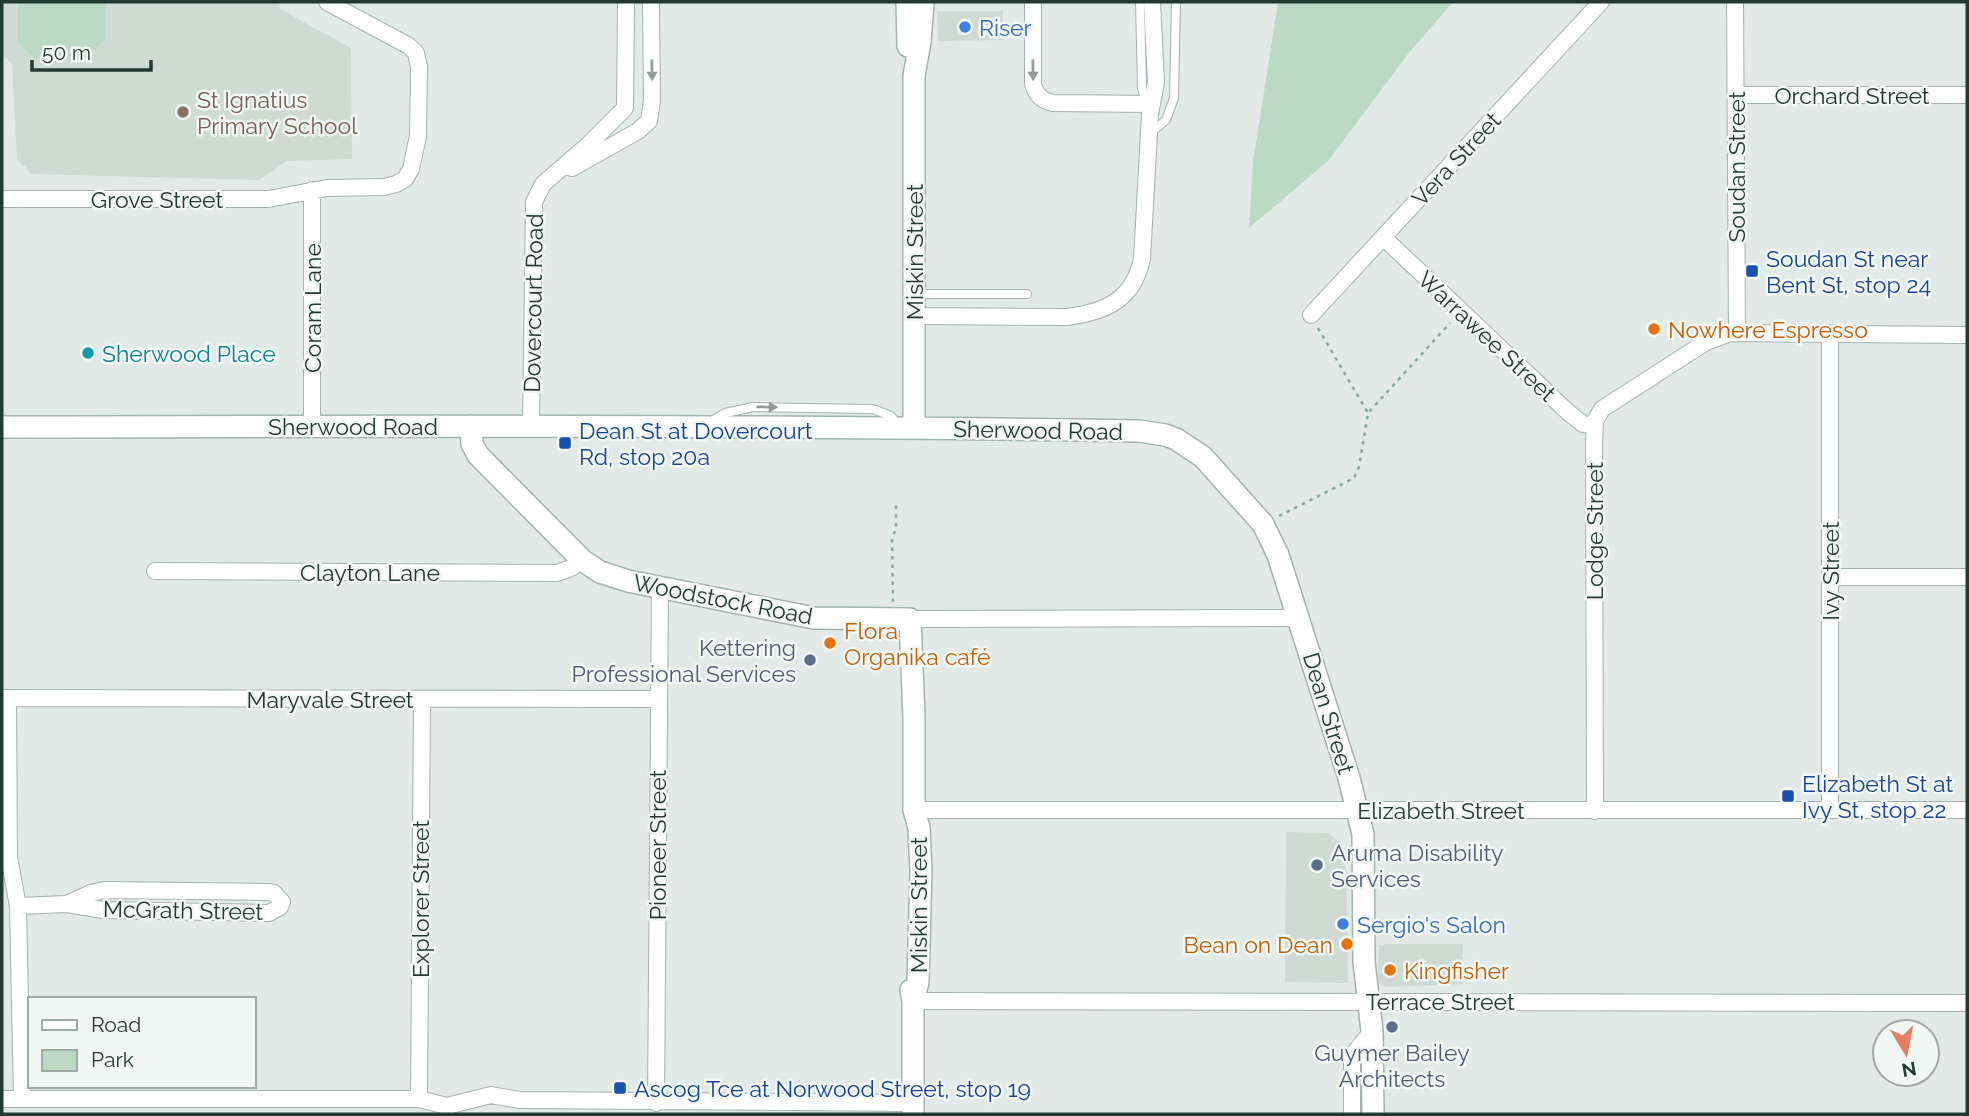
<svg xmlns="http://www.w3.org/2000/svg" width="1969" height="1116" viewBox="0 0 1969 1116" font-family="Raleway,sans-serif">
	<rect width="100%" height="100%" fill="#e1eae6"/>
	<path fill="#d0dad5" d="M2,2H279L280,9L351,48L352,159L287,161L259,180L32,174L17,159L12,64L2,55Z
		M937,11H1003V40L938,41Z
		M1286,832L1329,833L1338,842L1347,873L1348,983L1285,982Z
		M1388,944H1463V984L1384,987L1378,982L1379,945Z"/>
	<path fill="#bcdac3" d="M18,2H105L106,38L88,57L34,59L18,42Z
		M1278,2H1453L1408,54L1328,161L1249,228L1253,162Z"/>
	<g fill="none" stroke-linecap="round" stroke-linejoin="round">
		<g stroke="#a4b2ad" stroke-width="10">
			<path id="lane" d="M1140,2L1142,88L1144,96L1150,102
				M1149,134L1166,120L1174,98L1176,2
				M915,294H1027
				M712,421L725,413L753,407L873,409L891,416L897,424"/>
		</g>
		<g stroke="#a4b2ad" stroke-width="18">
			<path id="street" d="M1033,2V84C1036,95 1041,100 1053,103L1152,104
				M1735,2L1737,332
				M1736,95H1967
				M572,168L638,131L649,121L652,101L651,2
				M312,190V426
				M2,199H269L327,188L384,187L396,184L405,179L411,169L418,136L419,67L416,53L409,46L327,2
				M1384,238L1569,413L1583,424L1594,426
				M1311,315L1601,2
				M914,316L1067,317C1106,312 1133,300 1142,259L1150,114L1156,82L1152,2
				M531,425L534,202L543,184L588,145L625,108L626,2
				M155,571L557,573L571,568L582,560
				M1830,577H1967
				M910,619L1299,618
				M2,698L658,699
				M8,698L9,857L18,906L22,1098
				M914,810H1967
				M1830,810V333
				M1595,811L1594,444L1595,421L1602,409L1706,342L1731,333L1967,335
				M18,906L67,904L103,910L269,913L280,907L282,902L274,893L268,892L104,890L91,893L67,904
				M913,1001L1967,1003
				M2,1099H419L447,1106L491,1095L520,1100L913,1103
				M419,1099L422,699
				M656,1103L660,587
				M1352,1114V1056L1372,1031"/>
		</g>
		<g stroke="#a1b5ad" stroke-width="24">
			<path id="secondary" d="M907,2L908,46
				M471,426L472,444L478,455L582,560L600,572L628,581L814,618L910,619L914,717V810L919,828L921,871L918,982L913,1001
				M2,427C381,426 760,425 1139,431L1165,435L1176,439L1203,457L1263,524L1278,555L1349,778L1363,834L1364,962L1372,1031L1373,1114
				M914,428V76L920,42L923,2
				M911,990L913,1001V1114"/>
		</g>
		<path stroke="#84ab9e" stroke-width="2.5" stroke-dasharray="3.5 5" stroke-linecap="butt" d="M1318,328L1368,413
			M1279,516L1354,478L1359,467L1368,413L1450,323
			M893,602L892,538L896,529V502"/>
		<use href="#lane" stroke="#fff" stroke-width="8"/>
		<use href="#street" stroke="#fff" stroke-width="16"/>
		<use href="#secondary" stroke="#fff" stroke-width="21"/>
	</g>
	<defs><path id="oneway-solid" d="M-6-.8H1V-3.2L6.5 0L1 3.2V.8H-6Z" transform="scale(1.75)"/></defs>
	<g fill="#919c99">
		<use href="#oneway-solid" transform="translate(652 70) rotate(89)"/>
		<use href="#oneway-solid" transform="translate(1033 70) rotate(89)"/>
		<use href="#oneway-solid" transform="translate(767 407) rotate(1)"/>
	</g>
	<g fill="#3f7fe0" stroke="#f1f7f4" stroke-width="2.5">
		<circle cx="965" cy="27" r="7"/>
		<circle cx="1343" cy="924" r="7"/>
	</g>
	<circle fill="#8d6e63" stroke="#f1f7f4" stroke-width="2.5" cx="183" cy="112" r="7"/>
	<g fill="#1a4fb4" stroke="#f1f7f4" stroke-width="2.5">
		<rect x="1745" y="264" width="14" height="14" rx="3.5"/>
		<rect x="558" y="436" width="14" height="14" rx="3.5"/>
		<rect x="1781" y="789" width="14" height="14" rx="3.5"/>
		<rect x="613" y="1081" width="14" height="14" rx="3.5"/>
	</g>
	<g fill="#e8710a" stroke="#f1f7f4" stroke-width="2.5">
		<circle cx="1654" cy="329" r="7"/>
		<circle cx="830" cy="643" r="7"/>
		<circle cx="1347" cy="944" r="7"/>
		<circle cx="1390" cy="970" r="7"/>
	</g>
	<circle fill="#0f9aa8" stroke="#f1f7f4" stroke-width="2.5" cx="88" cy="353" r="7"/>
	<g fill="#5c6f8a" stroke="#f1f7f4" stroke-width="2.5">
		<circle cx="810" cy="660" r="7"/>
		<circle cx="1317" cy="865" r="7"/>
		<circle cx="1392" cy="1027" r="7"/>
	</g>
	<g text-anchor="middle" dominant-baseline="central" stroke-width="5" stroke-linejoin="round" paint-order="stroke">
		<g font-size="23" fill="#366cbe" stroke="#f1f7f4" text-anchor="start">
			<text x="979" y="27">Riser</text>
			<text x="1357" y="924">Sergio's Salon</text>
		</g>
		<g font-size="23" fill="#233a33" stroke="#f1f7f4">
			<text x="1852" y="95">Orchard Street</text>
			<text transform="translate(1456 159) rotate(-47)">Vera Street</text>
			<text transform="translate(1736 167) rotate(-90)">Soudan Street</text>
			<text x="157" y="199">Grove Street</text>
			<text transform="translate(914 252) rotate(-90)">Miskin Street</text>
			<text transform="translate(533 303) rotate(-89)">Dovercourt Road</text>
			<text transform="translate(312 308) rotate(-90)">Coram Lane</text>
			<text transform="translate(1487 336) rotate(43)">Warrawee Street</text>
			<text x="353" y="426">Sherwood Road</text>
			<text transform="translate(1038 430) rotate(1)">Sherwood Road</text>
			<text transform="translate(1594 531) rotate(-90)">Lodge Street</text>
			<text transform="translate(1830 571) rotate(-90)">Ivy Street</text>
			<text x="370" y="572">Clayton Lane</text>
			<text transform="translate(723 599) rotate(11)">Woodstock Road</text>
			<text x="330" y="699">Maryvale Street</text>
			<text transform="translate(1329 713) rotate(73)">Dean Street</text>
			<text x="1441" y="810">Elizabeth Street</text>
			<text transform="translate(657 845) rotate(-90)">Pioneer Street</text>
			<text transform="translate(420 899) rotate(-90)">Explorer Street</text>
			<text transform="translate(918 905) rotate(-90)">Miskin Street</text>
			<text transform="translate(183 910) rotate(1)">McGrath Street</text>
			<text x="1440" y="1001">Terrace Street</text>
		</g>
		<g font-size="23" fill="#785e54" stroke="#f1f7f4" text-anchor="start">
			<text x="197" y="99">St Ignatius<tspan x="197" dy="26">Primary School</tspan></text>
		</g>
		<g font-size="23" fill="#164399" stroke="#f1f7f4" text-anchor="start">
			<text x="1766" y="258">Soudan St near<tspan x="1766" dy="26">Bent St, stop 24</tspan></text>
			<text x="579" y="430">Dean St at Dovercourt<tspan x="579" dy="26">Rd, stop 20a</tspan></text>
			<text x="1802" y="783">Elizabeth St at<tspan x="1802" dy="26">Ivy St, stop 22</tspan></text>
			<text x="634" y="1088">Ascog Tce at Norwood Street, stop 19</text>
		</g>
		<g font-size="23" fill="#c56008" stroke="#f1f7f4" text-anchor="start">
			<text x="1668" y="329">Nowhere Espresso</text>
			<text x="844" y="630">Flora<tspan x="844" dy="26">Organika café</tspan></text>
			<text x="1333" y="944" text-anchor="end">Bean on Dean</text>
			<text x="1404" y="970">Kingfisher</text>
		</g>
		<g font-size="23" fill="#0d838f" stroke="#f1f7f4" text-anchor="start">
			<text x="102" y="353">Sherwood Place</text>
		</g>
		<g font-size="23" fill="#4e5e75" stroke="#f1f7f4" text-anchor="end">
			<text x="796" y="647">Kettering<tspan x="796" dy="26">Professional Services</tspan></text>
			<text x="1331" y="852" text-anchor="start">Aruma Disability<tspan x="1331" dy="26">Services</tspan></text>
			<text x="1392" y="1052" text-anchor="middle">Guymer Bailey<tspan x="1392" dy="26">Architects</tspan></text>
		</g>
	</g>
	<rect width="1969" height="1116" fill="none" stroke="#233a33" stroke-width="7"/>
	<rect x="28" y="997" width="228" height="91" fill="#f1f7f4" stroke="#9faba7" stroke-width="2"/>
	<rect x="42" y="1020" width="35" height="10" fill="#ffffff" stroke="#9faba7" stroke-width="2"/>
	<text x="91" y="1032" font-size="21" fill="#233a33">Road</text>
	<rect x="42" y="1050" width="35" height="21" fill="#bcdac3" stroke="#9faba7" stroke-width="2"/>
	<text x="91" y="1067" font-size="21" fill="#233a33">Park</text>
	<g transform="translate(1906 1053) rotate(170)"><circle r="33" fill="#f1f7f4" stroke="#9faba7" stroke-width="2"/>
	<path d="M0-5L12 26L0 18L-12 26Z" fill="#e67f64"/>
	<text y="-10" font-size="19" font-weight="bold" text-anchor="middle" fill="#233a33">N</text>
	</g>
	<path d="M32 60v10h119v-10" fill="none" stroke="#233a33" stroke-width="3.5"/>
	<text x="42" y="60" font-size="21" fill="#233a33" stroke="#f1f7f4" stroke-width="5" paint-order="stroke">50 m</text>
</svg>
